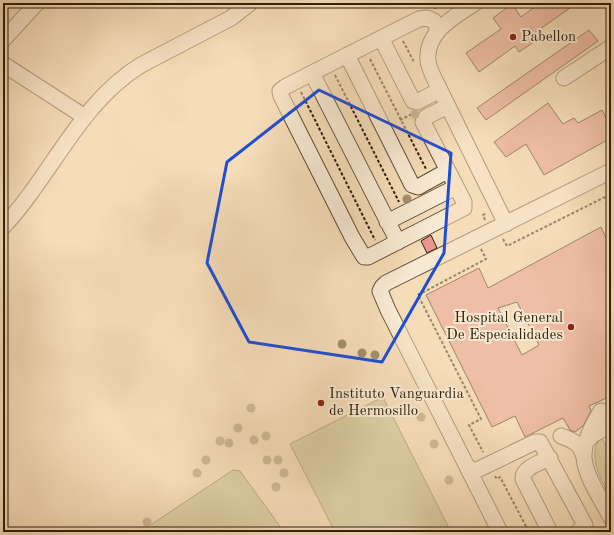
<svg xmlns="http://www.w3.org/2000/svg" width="614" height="535" viewBox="0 0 614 535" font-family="'Old Standard TT',serif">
	<rect width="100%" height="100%" fill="#f5ddb9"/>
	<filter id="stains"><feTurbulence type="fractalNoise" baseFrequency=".005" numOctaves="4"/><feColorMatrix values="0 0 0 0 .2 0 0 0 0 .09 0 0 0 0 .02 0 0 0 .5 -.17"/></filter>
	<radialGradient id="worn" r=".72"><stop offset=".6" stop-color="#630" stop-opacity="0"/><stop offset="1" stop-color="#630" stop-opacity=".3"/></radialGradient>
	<path fill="#c1bf8c" stroke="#786f4a" d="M383,397L451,532H335L290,444Z
		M601,436L611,457V499C602,481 586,456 601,436Z
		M233,470L240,471L284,532H140Z"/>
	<path fill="#e7998e" stroke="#2f1f08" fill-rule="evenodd" d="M540,3H577L533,34L537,40L519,52L515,46L479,72L466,53L501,29L493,18L512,4L521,17Z
		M589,30L598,41L486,120L477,108Z
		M548,103L563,124L574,118L578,123L602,110L611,127V138L544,175L526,144L506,157L494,142Z
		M601,227L607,240L611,238V396L589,406L591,411L583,426L575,432L570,430L563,418L525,437L515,416L492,427L426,295L479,268L488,288ZM517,302L539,345L522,355L498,308Z
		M431,235L437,248L427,253L421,241Z"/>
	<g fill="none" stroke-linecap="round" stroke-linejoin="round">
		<g stroke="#604e34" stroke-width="17">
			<path id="minor" d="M475,3C454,17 425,32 428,61C429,69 433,76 437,84L506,224
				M438,30L434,21L427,18L419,19L312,73L285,87L280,91L281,96L352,237L364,257H368L464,208V202L423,122L426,117L448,106
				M381,38L413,101L417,102L440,90
				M3,40L37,3
				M347,55L412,185L418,187L447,171
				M3,64L85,117
				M312,73L398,242
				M564,78L611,47
				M387,222L456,187
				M3,227C52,175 79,103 141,65L231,18L250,3
				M601,411C593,424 583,442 584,458C586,478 602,500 611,518
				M561,436C574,441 580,443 584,457
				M588,440L594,434L611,425
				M550,458C541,462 522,468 523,479L550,532
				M467,466L472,470H477L535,442H540L585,525L578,532
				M500,532L388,310L380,291L382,287L386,283L611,171"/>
		</g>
		<path stroke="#2f1f08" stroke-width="2" stroke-dasharray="3 2" stroke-linecap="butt" d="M487,7L493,3
			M435,9L437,3
			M403,41L414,62
			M370,59L426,169
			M335,75L399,202
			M301,92L375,240
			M400,120L412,114
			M485,220L483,215L486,213
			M503,239L507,246L611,194
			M481,249L486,259L418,295L481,419L469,425L483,452
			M495,476L497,479L500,477L529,532"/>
		<use href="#minor" stroke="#f8e9d2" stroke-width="15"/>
	</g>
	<g fill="#a08f6e">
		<circle cx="415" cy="114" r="4.5"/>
		<circle cx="407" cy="199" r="4.5"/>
		<circle cx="342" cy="344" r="4.5"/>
		<circle cx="362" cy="353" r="4.5"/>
		<circle cx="375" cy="355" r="4.5"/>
		<circle cx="404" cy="394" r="4.5"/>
		<circle cx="251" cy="408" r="4.5"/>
		<circle cx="421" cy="417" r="4.5"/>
		<circle cx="238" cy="428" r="4.5"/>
		<circle cx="266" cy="436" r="4.5"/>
		<circle cx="254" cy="440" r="4.5"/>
		<circle cx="220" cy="441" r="4.5"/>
		<circle cx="229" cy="443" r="4.5"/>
		<circle cx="434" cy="444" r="4.5"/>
		<circle cx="206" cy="460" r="4.5"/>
		<circle cx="267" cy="460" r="4.5"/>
		<circle cx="278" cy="460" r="4.5"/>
		<circle cx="197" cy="473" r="4.5"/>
		<circle cx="284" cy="473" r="4.5"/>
		<circle cx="449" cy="480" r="4.5"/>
		<circle cx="276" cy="487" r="4.5"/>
		<circle cx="147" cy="522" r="4.5"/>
	</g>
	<path d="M0 0H614V535H0ZM319,90L451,153L444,253L382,362L249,342L207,263L227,162Z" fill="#f5ddb9" fill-opacity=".55" fill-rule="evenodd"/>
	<path fill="none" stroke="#1d4ed8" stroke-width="3" stroke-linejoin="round" d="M319,90L451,153L444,253L382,362L249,342L207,263L227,162Z"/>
	<g fill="#8f2418" stroke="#f8e9d2" stroke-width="1.5">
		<circle cx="513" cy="37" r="4"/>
		<circle cx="571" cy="327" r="4"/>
		<circle cx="321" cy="403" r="4"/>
	</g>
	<g text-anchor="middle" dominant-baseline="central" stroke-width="4" stroke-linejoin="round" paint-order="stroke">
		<g font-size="15" fill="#2f1f08" stroke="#f8e9d2" text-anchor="start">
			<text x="521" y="37">Pabellon</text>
			<text x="563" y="318" text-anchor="end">Hospital General<tspan x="563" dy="17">De Especialidades</tspan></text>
			<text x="329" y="394">Instituto Vanguardia<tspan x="329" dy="17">de Hermosillo</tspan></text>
		</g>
	</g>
	<rect width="614" height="535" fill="none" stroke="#f5ddb9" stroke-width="16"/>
	<rect x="4" y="4" width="606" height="527" fill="none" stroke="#2f1f08" stroke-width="2"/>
	<rect x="8" y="8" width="598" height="519" fill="none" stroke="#2f1f08"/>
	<rect width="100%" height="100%" filter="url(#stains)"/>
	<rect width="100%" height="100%" fill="url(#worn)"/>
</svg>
